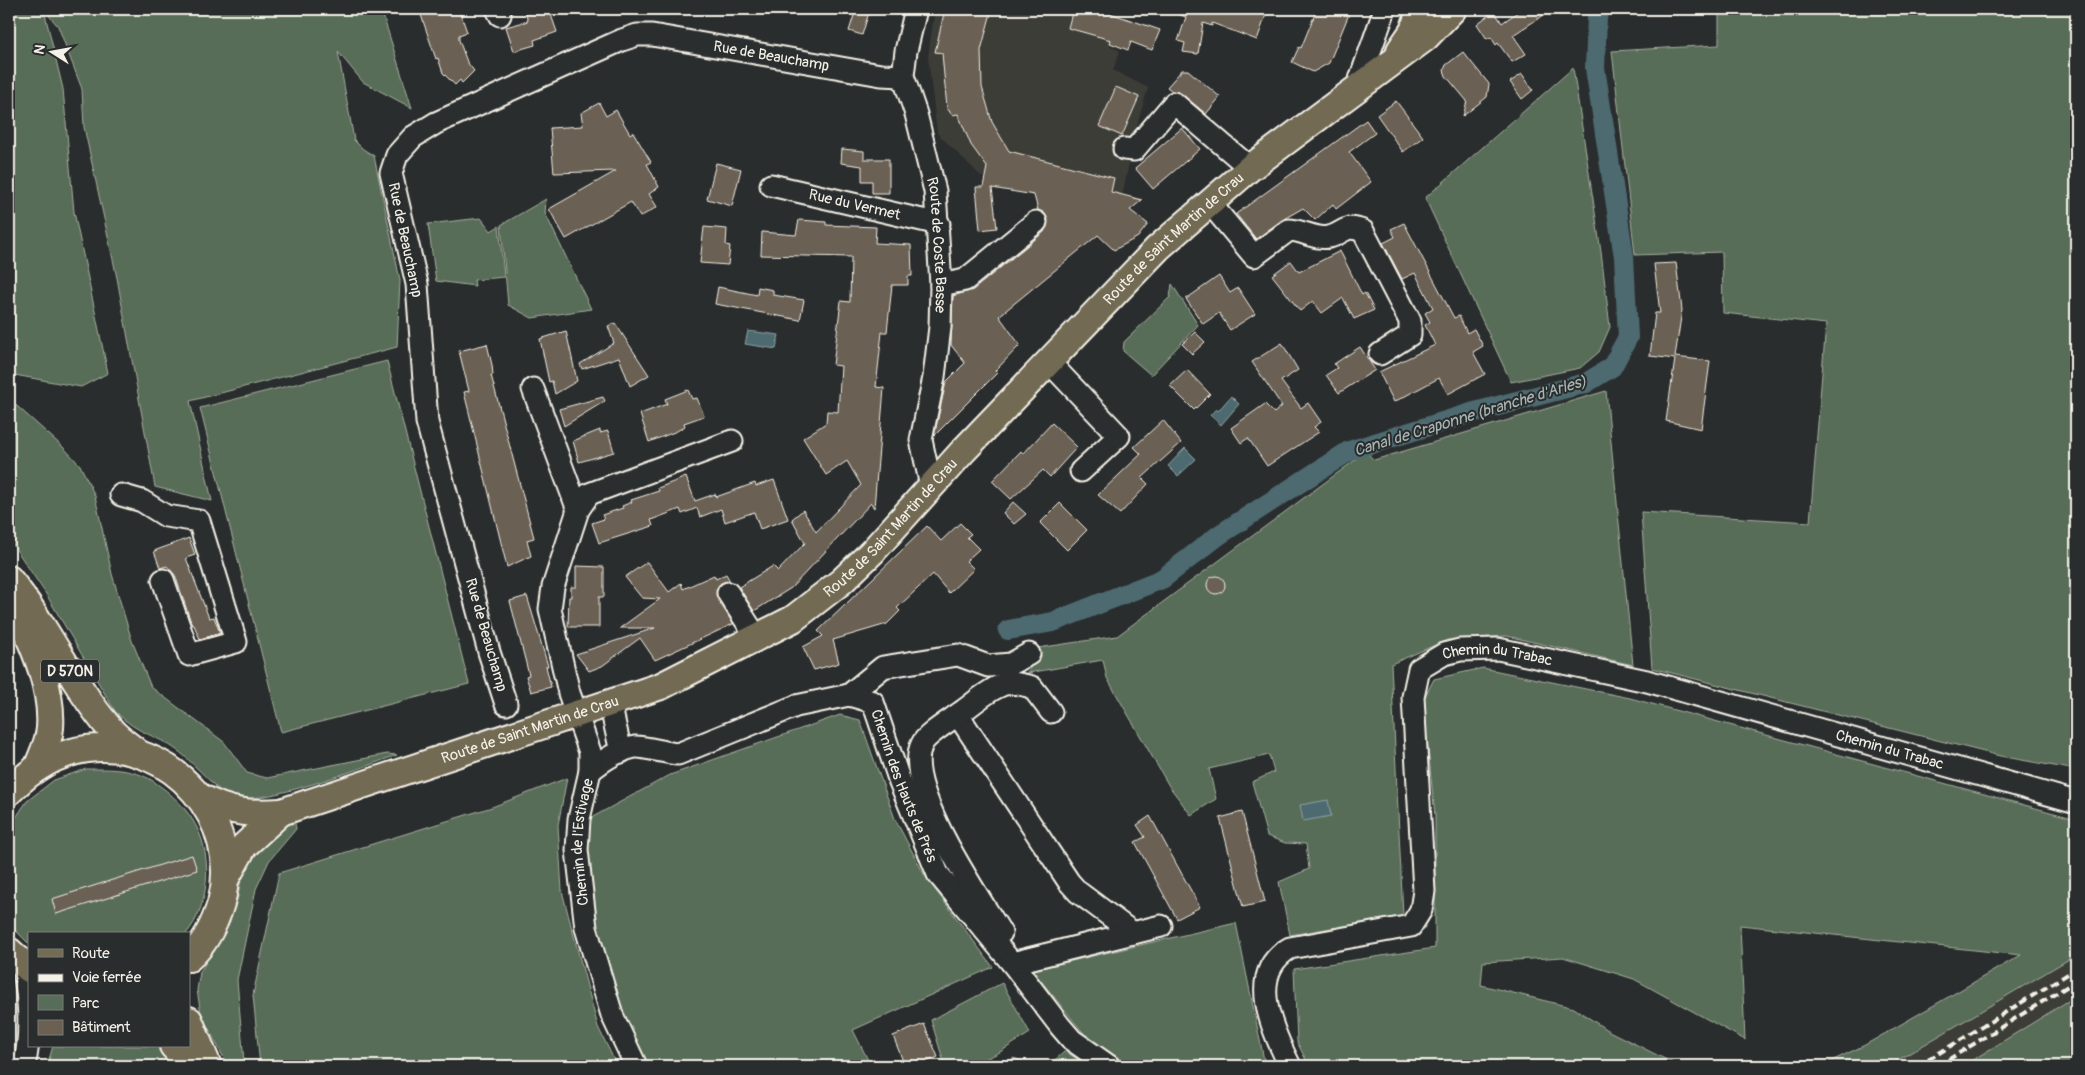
<svg xmlns="http://www.w3.org/2000/svg" width="2085" height="1075" viewBox="0 0 2085 1075" font-family="Pangolin,sans-serif">
	<rect width="100%" height="100%" fill="#2a2d2e"/>
	<filter id="ink" filterUnits="userSpaceOnUse"><feTurbulence type="fractalNoise" baseFrequency=".02" numOctaves="2"/><feDisplacementMap in="SourceGraphic" scale="10" xChannelSelector="R" yChannelSelector="G"/><feConvolveMatrix kernelMatrix="1 2 1 2 8 2 1 2 1" color-interpolation-filters="sRGB"/></filter>
	<g filter="url(#ink)">
		<path fill="#3e3c39" d="M935,9H1093L1118,17L1110,46L1120,51L1113,70L1148,88L1135,132L1119,212L981,176L937,133L928,57Z
			M2076,955V996L1963,1066H1888Z"/>
		<path fill="#586d59" stroke="#a6afa0" d="M9,9H381L412,108L363,82L338,52L354,140L363,149L374,156L400,280L397,347L190,401L212,501L155,487L117,278L84,127L82,89L58,26L44,10L63,89L74,212L108,373L81,387L9,374Z
			M1719,9H2076V770L2000,756L1652,668L1641,512L1810,522L1826,324L1723,313L1722,252L1635,255L1612,51L1719,45Z
			M1573,68L1601,252L1610,327L1599,352L1580,368L1511,382L1425,198Z
			M546,199L545,213L591,309L532,318L508,305L501,225Z
			M481,218L491,231L499,226L504,277L474,280L475,286L436,281L428,224Z
			M1172,284L1198,325L1151,375L1123,351L1124,342L1170,297Z
			M387,361L469,684L281,732L200,408Z
			M1606,391L1633,665L1507,636L1447,640L1391,664L1403,916L1290,935L1279,882L1309,869L1306,844L1285,843L1267,836L1252,782L1274,772L1269,755L1209,769L1216,799L1191,815L1169,786L1107,678L1103,660L1028,673L1038,648L1117,636L1366,452L1374,460Z
			M9,399L64,448L80,465L95,496L112,574L132,641L151,687L224,742L247,773L267,778L387,754L397,755C366,766 257,808 229,797C218,792 191,760 178,751C154,733 138,735 115,711L46,594L9,539Z
			M1483,668L1630,698L2076,819V955L1888,1066H1821L1865,1045L2021,955L1740,925L1745,1040L1634,979L1563,957L1483,962L1481,985L1574,1008L1607,1030L1679,1066H1309L1297,1042L1294,969L1435,948V816L1423,700L1434,679Z
			M840,715L860,720L895,819L925,876L993,967L853,1030L871,1066H648L620,1005L596,923L586,854L589,819L670,775Z
			M86,769C109,769 133,768 153,781C171,793 188,809 197,828C213,859 209,907 186,934H29V944L15,930L9,914V828L27,801L54,780Z
			M567,778L558,825L562,891L598,1027L617,1066H260L253,995L279,873L492,807Z
			M294,818L296,829L269,861L256,889L237,980L244,1062L236,1066H228L201,1014L197,990L200,972L228,926L238,897L242,872L250,856Z
			M1236,923L1264,1060L1248,1066H1126L1095,1047L1032,970Z
			M1002,983L1030,1033L1000,1052L971,1066H945L931,1020Z
			M2076,996V1066H1963Z
			M53,1046H157L174,1066H47Z
			M1065,1051L1087,1066H1000L1014,1058C1037,1068 1046,1070 1065,1051Z"/>
		<path fill="#4d6b71" stroke="#90a1a1" d="M748,331L779,335L776,349L745,344Z
			M1231,396L1239,404L1221,425L1210,415L1216,409L1218,411Z
			M1185,448L1196,459L1178,476L1168,466Z
			M1328,800L1331,816L1303,821L1300,805Z"/>
		<g fill="none" stroke-linecap="round" stroke-linejoin="round">
			<path stroke="#4d6b71" stroke-width="20" d="M1008,630L1053,622L1162,579L1219,535L1349,451L1471,413L1586,383L1612,367L1628,337L1624,257L1595,68L1597,17L1600,9"/>
		</g>
		<path fill="#6b6052" stroke="#f4f1e8" d="M419,9H459L467,32L459,35V40L467,62L474,71L462,83L460,80L455,85L443,73L438,58L436,59Z
			M524,9H549L557,32L534,40L535,45L514,51L506,27L528,21Z
			M856,9H870L862,35L849,31Z
			M945,9H992L981,50L982,87L992,122L1009,151L1114,178L1111,192L1142,200L1130,210L1148,224L1138,237L1114,250L1098,235L999,316L1020,345L995,371L997,373L934,436L946,382L965,363L951,345L953,296L973,290L1044,232L1048,220L1045,214L1038,210L1034,195L992,188L997,228L980,230L976,187H983L987,167L971,145L958,114L952,115L947,108L942,53L935,52Z
			M1073,9H1098L1160,30L1152,50L1131,42L1128,50L1110,43L1111,40L1068,28Z
			M1170,9H1268L1257,40L1212,23V26L1203,23L1198,54L1183,52L1185,43L1178,41L1186,17L1170,11Z
			M1317,9H1351L1329,63L1313,72L1292,62L1299,47L1301,48Z
			M1522,9H1553L1513,35L1526,54L1512,62L1498,43L1496,45L1491,37L1487,39L1477,24L1494,11L1502,23Z
			M1463,52L1489,84L1487,97L1463,116L1467,101L1446,76L1444,70L1446,65Z
			M1182,70H1188L1220,97L1206,114L1182,94L1172,91L1167,87Z
			M1522,74L1533,90L1522,99L1510,82Z
			M1116,87L1139,97L1122,136L1099,126Z
			M1396,101L1423,137L1403,152L1377,115Z
			M599,103L606,116L616,110L630,134L633,132L651,162L647,164L659,187L649,194L657,207L640,217L631,202L566,239L549,209L616,171L554,173L550,128L583,126L581,113Z
			M1366,120L1375,133L1349,152L1371,182L1336,209L1333,204L1315,220L1303,208L1282,220L1256,239L1236,214Z
			M1182,128L1200,149L1153,189L1135,168Z
			M842,149L864,151V159H889V193H872V181H862V166L841,163Z
			M716,163L741,169L732,206L707,199Z
			M799,220L826,222V225L876,227L875,243L911,245L912,276H908V285H892L887,332H882L876,387L884,388L874,508L871,503L791,588L754,611L739,587L773,566L778,571L805,543L792,519L803,510L816,532L861,485L847,461L826,475L803,438L826,423L827,411L838,412L841,366L833,365L841,301L850,302L851,257L761,255L762,232L796,235Z
			M1404,223L1454,318L1459,316L1467,333L1474,329L1483,346L1473,352L1485,374L1448,394L1439,378L1394,402L1379,372L1435,345L1425,325L1430,322L1425,313L1433,308L1415,273L1402,279L1383,243L1395,237L1391,229Z
			M704,227L727,229L726,245L730,246L728,265L700,263Z
			M1340,251L1362,295L1365,293L1374,310L1354,319L1343,298L1322,313L1313,301L1300,311L1272,275L1291,261L1299,272Z
			M1676,263L1682,310L1675,357L1710,361L1701,429L1666,421L1675,359L1650,356L1655,313H1660L1654,264Z
			M1219,276L1230,293L1238,288L1255,314L1230,330L1219,313L1203,324L1186,299Z
			M718,287L757,295L758,287L773,290V295L804,300L800,320L715,304Z
			M615,323L649,375L630,386L619,357L582,369L580,364L614,343L608,326Z
			M566,331L577,381L555,394L552,381L549,382L540,339Z
			M1195,332L1205,342L1192,354L1182,344Z
			M1282,343L1298,370L1281,381L1301,408L1308,403L1321,422L1314,427L1319,432L1267,466L1248,438L1241,443L1231,428L1265,404L1274,413L1282,406L1252,362Z
			M487,344L492,365L493,375H491L534,538L527,540L531,556L507,567L464,392L469,391L459,351Z
			M1360,347L1375,370L1339,393L1326,375L1337,368L1334,364Z
			M1187,370L1210,394L1194,410L1170,386Z
			M688,390L692,399L697,398L704,416L684,423L685,426L677,431L649,442L640,414L667,404L665,399Z
			M603,397L605,401L564,426L559,409Z
			M1163,420L1181,443L1142,478L1148,484L1120,514L1098,495L1141,454L1134,447Z
			M1052,423L1077,447L1050,477L1043,470L1011,499L992,481L1021,451L1023,454Z
			M600,430V433L608,431L614,452L579,462L573,441Z
			M686,477L695,501L715,494L716,497L755,483L756,486L774,480L788,519L760,529L754,512L725,522L721,509L700,517L697,508L682,514L680,509L651,520L653,526L599,543L592,523L604,519L602,515L623,508L622,506L632,502L631,500L659,491L658,488Z
			M1013,502L1026,514L1014,524L1003,513Z
			M1060,503L1087,530L1067,550L1040,523Z
			M960,523L971,534L967,537L979,549L966,561L974,569L949,593L933,574L897,608L900,611L887,624L833,640L839,663L814,670L803,647L823,636L818,631L927,526L941,541Z
			M189,538L195,555L186,558L209,618L214,617L220,633L200,639L194,625H192L175,575L167,566L160,568L154,551Z
			M647,562L669,592L681,583L683,589L714,575L716,579L726,574L730,581L721,583L716,594L733,624L655,660L640,638L602,666L589,671L576,654L655,628H620L660,599L642,598L625,577Z
			M576,566L604,567V597H599V627H568L569,597H571V587H576Z
			M1207 585a9 9 0 1 1 18 0a9 9 0 1 1-18 0Z
			M527,596L548,666H546L551,687L531,692L526,676L529,675L510,601Z
			M1242,812L1265,902L1243,907L1220,818Z
			M1150,816L1200,907L1177,919L1135,842L1145,837L1137,825Z
			M192,855L197,870L56,914L52,899Z
			M924,1024L938,1057L926,1062L928,1066H905L893,1036Z"/>
		<g fill="none" stroke-linecap="round" stroke-linejoin="round">
			<g stroke="#f4f1e8" stroke-width="25">
				<g id="minor">
					<path d="M497,9L500,15"/>
					<path id="s1" d="M916,9L906,51L903,76L916,114L935,191L941,285L940,327L934,377L921,440L931,486"/>
					<path d="M1357,88L1385,9"/>
					<path d="M1124,149L1134,150L1174,103L1250,168"/>
					<path id="s2" d="M771,185L939,224"/>
					<path d="M1209,202L1254,256L1289,230C1302,230 1316,240 1329,237C1344,234 1344,223 1363,231L1410,321V335L1380,354"/>
					<path d="M941,285L965,280L1036,222"/>
					<path d="M1049,362L1119,436L1081,471"/>
					<path d="M533,389L578,510"/>
					<path d="M121,495L142,501L166,516L199,521L236,642L189,655L163,580"/>
					<path d="M728,593L757,638"/>
					<path d="M849,695L883,667L958,655L988,666L1011,664L1029,654"/>
					<path d="M610,703L621,752"/>
					<path id="s3" d="M506,704L489,652L427,422L417,284L391,173L397,155L413,137L436,123L622,40L637,35H652L881,75L903,76"/>
					<path d="M958,715L1069,882L1078,892L1133,933"/>
					<path id="s4" d="M590,771C602,761 619,750 635,747C643,746 667,753 678,754L796,706L849,695L873,702L900,782L938,874L1012,963L1060,1026L1072,1040L1109,1066"/>
					<path d="M1001,933C979,897 901,785 922,744C926,735 952,719 960,713C973,704 988,690 1002,685C1011,681 1023,685 1032,687L1051,712"/>
					<path d="M1012,963L1161,926"/>
					<path d="M23,965C29,997 32,1034 24,1066"/>
					<path id="s5" d="M636,1066L612,1015L586,928L577,850L579,819L590,771V752L569,693L550,609L553,587L578,510L589,494L732,441"/>
					<path id="s6" d="M1290,1066C1273,1032 1245,973 1290,948L1411,926L1421,910L1424,891L1413,697L1419,669L1444,654L1460,650L1498,649L1647,681L2076,802"/>
				</g>
			</g>
			<g stroke="#f4f1e8" stroke-width="30">
				<g id="major">
					<path d="M1400,50L1413,31L1421,9"/>
					<path d="M9,579C48,627 72,685 112,731C119,739 130,746 138,753"/>
					<path d="M17,609C33,645 53,687 50,728C49,742 42,755 37,768"/>
					<path d="M9,792C30,770 56,753 87,749C172,738 243,821 221,903C215,923 205,944 189,958"/>
					<path id="s7" d="M200,797C229,813 248,814 281,812L661,686L793,619L842,581L872,552L964,450L1158,248L1250,168L1425,38L1453,9"/>
					<path d="M225,880L244,846L281,812"/>
					<path d="M9,951L29,969"/>
					<path d="M189,1020L208,1066"/>
					<path d="M173,1046L191,1066"/>
				</g>
			</g>
			<use href="#minor" stroke="#2a2d2e" stroke-width="21"/>
			<use href="#major" stroke="#736b52" stroke-width="26"/>
			<path stroke="#f4f1e8" stroke-width="4" stroke-dasharray="8 4" stroke-linecap="butt" d="M1918,1066L2076,969
				M1938,1066L2076,981"/>
		</g>
	</g>
	<g text-anchor="middle" dominant-baseline="central" stroke-width="4" stroke-linejoin="round" paint-order="stroke">
		<rect fill="#2a2d2e" stroke="#b7b6b0" stroke-width="1" x="41" y="659.5" width="58" height="23" rx="4"/>
		<g font-size="14" font-weight="bold" fill="#f4f1e8">
			<text x="70" y="671">D 570N</text>
		</g>
		<g font-size="15" fill="#f4f1e8" stroke="#2a2d2e">
			<text stroke="none"><textPath href="#s3" startOffset="971">Rue de Beauchamp</textPath></text>
			<text stroke="none"><textPath href="#s2" startOffset="86">Rue du Vermet</textPath></text>
			<text stroke="none"><textPath href="#s7" startOffset="1171">Route de Saint Martin de Crau</textPath></text>
			<text transform="translate(405 240) rotate(78)">Rue de Beauchamp</text>
			<text stroke="none"><textPath href="#s1" startOffset="242">Route de Coste Basse</textPath></text>
			<text stroke="none"><textPath href="#s7" startOffset="766">Route de Saint Martin de Crau</textPath></text>
			<text transform="translate(486 635) rotate(74)">Rue de Beauchamp</text>
			<text stroke="none"><textPath href="#s6" startOffset="599">Chemin du Trabac</textPath></text>
			<text stroke="none"><textPath href="#s7" startOffset="346">Route de Saint Martin de Crau</textPath></text>
			<text stroke="none"><textPath href="#s6" startOffset="1004">Chemin du Trabac</textPath></text>
			<text stroke="none"><textPath href="#s4" startOffset="391">Chemin des Hauts de Prés</textPath></text>
			<text stroke="none"><textPath href="#s5" startOffset="234">Chemin de l'Estivage</textPath></text>
		</g>
		<g font-size="16" font-style="italic" fill="#a9b5b2" stroke="#2a2d2e">
			<text transform="translate(1470 416) rotate(-17)">Canal de Craponne (branche d'Arles)</text>
		</g>
	</g>
	<rect width="2085" height="1075" fill="none" stroke="#2a2d2e" stroke-width="30"/>
	<rect x="15" y="15" width="2055" height="1045" fill="none" stroke="#f4f1e8" stroke-width="2" filter="url(#ink)"/>
	<rect x="28" y="932" width="162" height="115" fill="#2a2d2e" stroke="#7b7b78"/>
	<rect x="38" y="949" width="25" height="8" fill="#736b52" stroke="#7b7b78"/>
	<text x="72" y="958" font-size="15" fill="#f4f1e8">Route</text>
	<rect x="38" y="974" width="25" height="8" fill="#f4f1e8" stroke="#7b7b78"/>
	<text x="72" y="982" font-size="15" fill="#f4f1e8">Voie ferrée</text>
	<rect x="38" y="995" width="25" height="15" fill="#586d59" stroke="#7b7b78"/>
	<text x="72" y="1008" font-size="15" fill="#f4f1e8">Parc</text>
	<rect x="38" y="1020" width="25" height="15" fill="#6b6052" stroke="#7b7b78"/>
	<text x="72" y="1032" font-size="15" fill="#f4f1e8">Bâtiment</text>
	<g transform="translate(52 52) rotate(281)" stroke="#2a2d2e" stroke-width="4" paint-order="stroke">
	<path d="M0-4L9 19L0 12L-9 19Z" fill="#f4f1e8"/>
	<text y="-8" font-size="14" font-weight="bold" text-anchor="middle" fill="#f4f1e8">N</text>
	</g>
</svg>
